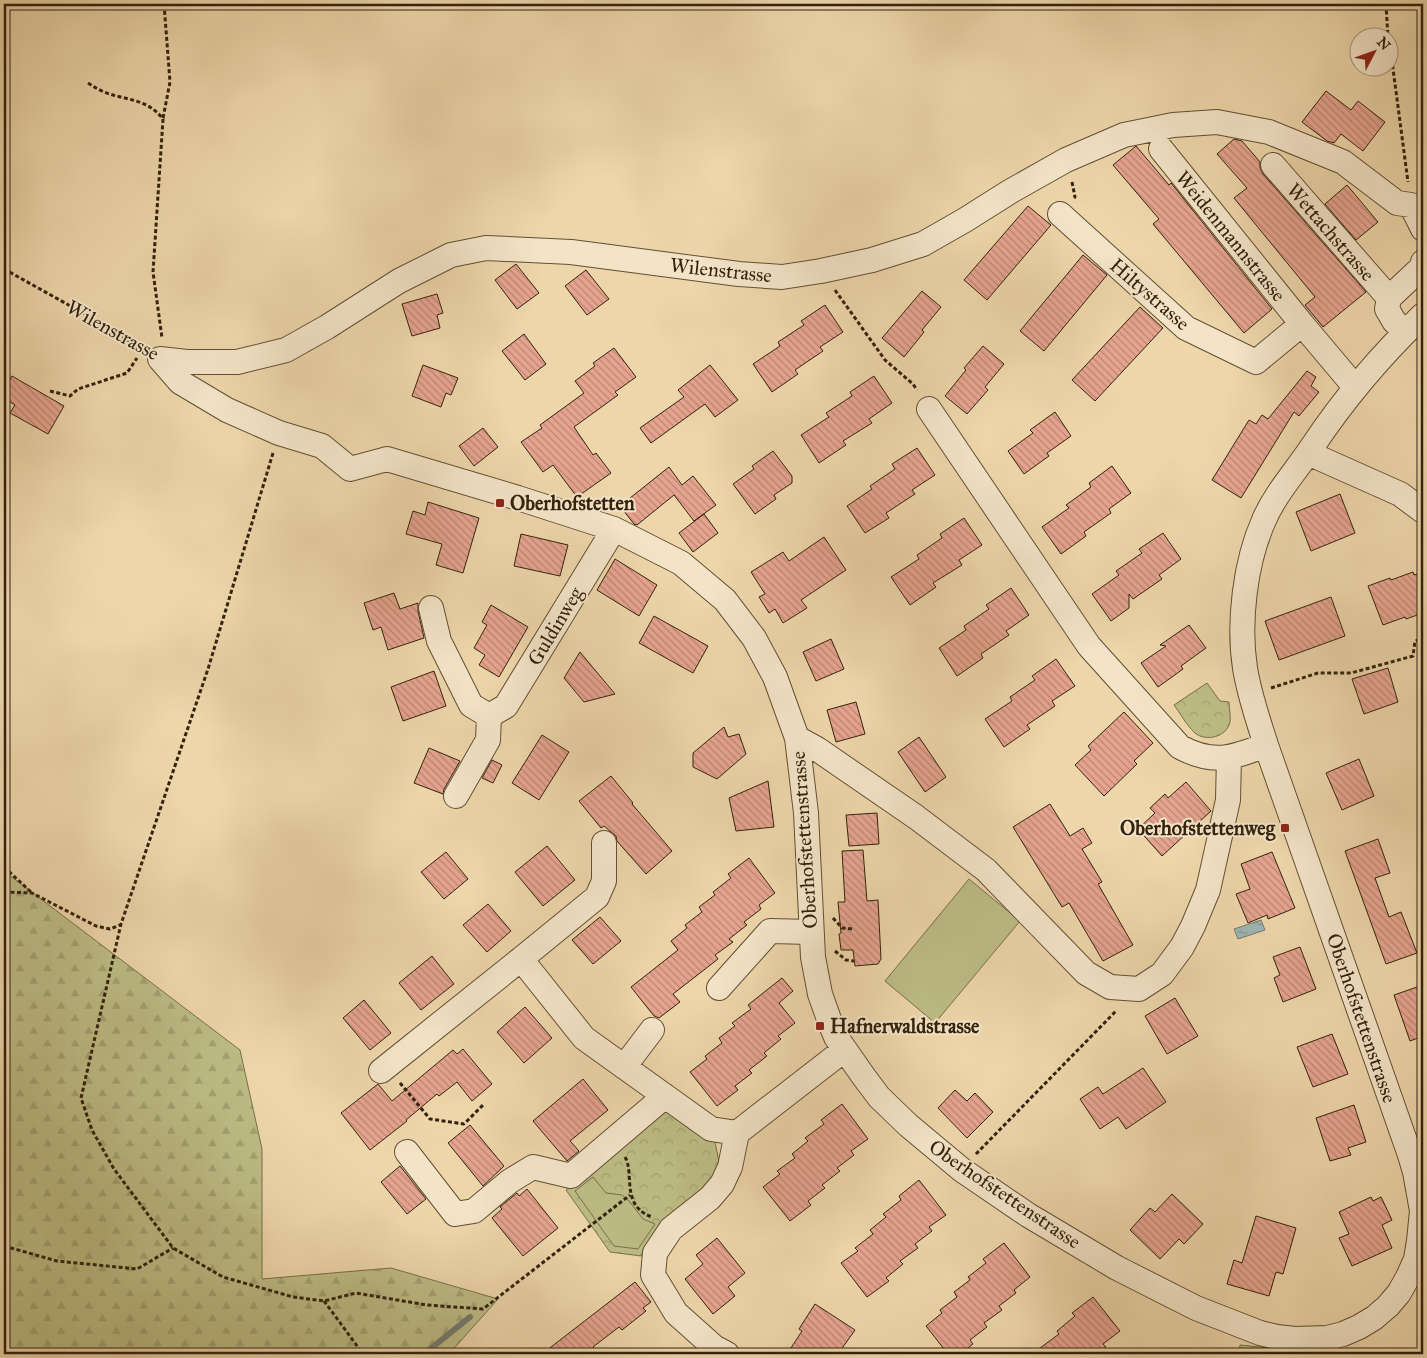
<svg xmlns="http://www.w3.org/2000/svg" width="1427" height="1358" viewBox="0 0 1427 1358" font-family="'IM FELL Great Primer',serif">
	<defs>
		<pattern id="forest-firs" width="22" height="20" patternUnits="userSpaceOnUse" patternTransform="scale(1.25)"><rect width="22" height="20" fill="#bdbc85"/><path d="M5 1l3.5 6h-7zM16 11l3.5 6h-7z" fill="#a3a172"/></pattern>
		<pattern id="park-crowns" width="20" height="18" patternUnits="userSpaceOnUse" patternTransform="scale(1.25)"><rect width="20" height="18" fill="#bdbc85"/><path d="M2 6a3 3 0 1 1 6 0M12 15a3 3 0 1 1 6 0" fill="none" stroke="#a3a172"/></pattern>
		<pattern id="water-ripples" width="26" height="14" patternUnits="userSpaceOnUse" patternTransform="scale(1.25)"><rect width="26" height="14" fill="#9db6b4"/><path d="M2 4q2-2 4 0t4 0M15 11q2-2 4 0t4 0" fill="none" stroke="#819491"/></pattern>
		<pattern id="building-back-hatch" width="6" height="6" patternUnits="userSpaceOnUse" patternTransform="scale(1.25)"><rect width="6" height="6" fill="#e6a490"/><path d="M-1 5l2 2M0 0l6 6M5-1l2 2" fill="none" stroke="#bb8574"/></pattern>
	</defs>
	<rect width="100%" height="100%" fill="#edd6aa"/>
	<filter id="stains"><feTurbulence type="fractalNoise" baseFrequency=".004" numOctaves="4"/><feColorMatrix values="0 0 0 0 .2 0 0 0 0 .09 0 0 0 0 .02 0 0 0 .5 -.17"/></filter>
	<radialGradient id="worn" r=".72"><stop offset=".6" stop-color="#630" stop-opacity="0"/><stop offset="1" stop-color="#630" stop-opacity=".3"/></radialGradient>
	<path fill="url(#forest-firs)" stroke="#786f49" d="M4,871L240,1050L262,1149V1279L391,1268L498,1299L449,1354H4Z
		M1240,1345L1330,1354H1239Z"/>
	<path fill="url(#park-crowns)" stroke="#786f49" d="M1207,683L1220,701L1229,702C1229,709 1231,716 1230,722C1227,737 1206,742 1195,733C1187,726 1180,713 1174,705Z
		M663,1111L681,1116L715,1142L721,1171L710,1186L665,1223L641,1256L610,1252L566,1190Z"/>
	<path fill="#bdbc85" stroke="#786f49" d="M969,879L1020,921L935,1023L885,981Z
		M593,1177L606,1193L622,1195L629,1201L643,1219L655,1224L638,1249L614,1246L575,1191Z"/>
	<path fill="url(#water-ripples)" stroke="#737b71" d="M1261,920L1265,930L1238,939L1234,929Z"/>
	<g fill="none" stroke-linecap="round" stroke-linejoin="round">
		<path stroke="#737b71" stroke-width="6" d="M424,1354L470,1317"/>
	</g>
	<path fill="url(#building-back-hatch)" stroke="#33220d" d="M1326,91L1351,110L1358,101L1385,122L1363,151L1341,134L1334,143L1327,141L1302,122Z
		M1234,139L1242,141L1260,162V168L1263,174L1366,292L1323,327L1305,305L1315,297L1234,198L1247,188L1217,154Z
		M1136,146L1169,185L1171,183L1272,309L1244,333L1153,224L1159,219L1113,165Z
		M1347,185L1378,222L1356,240L1325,204Z
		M1028,206L1051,225L987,300L964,280Z
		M1083,255L1107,275L1044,351L1020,331Z
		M516,264L539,293L517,309L495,280Z
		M586,270L609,299L587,315L565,286Z
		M922,291L941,307L922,330L924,332L904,357L882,338Z
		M437,294L443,313L437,315L440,328L412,336L402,304Z
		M825,305L843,332L820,347L823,351L795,370L798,374L772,392L753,364L780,346L778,342L804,325L801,321Z
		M1140,307L1163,328L1095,401L1072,380Z
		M524,334L546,364L525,380L502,351Z
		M983,346L1004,364L985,387L988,390L967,414L945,396L966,370L964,368Z
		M614,348L636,377L615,392L618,395L574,427L593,455L596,453L611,473L577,497L553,465L543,472L521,442L542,428L540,425L584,393L575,381L595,366L593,363Z
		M423,365L458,378L451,395L446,393L441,407L412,396Z
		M710,365L738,400L715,417L705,404L651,443L640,428L684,397L678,390Z
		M1307,371L1316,377L1311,386L1319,392L1299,416L1294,412L1241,498L1212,480L1249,420L1256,424L1262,415L1268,419Z
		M12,376L64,406L48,434L10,413L15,405L4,398V390Z
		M874,376L892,403L869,419L872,423L843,441L846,445L819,463L801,435L829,417L826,413L852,396L850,392Z
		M1055,412L1071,436L1047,453L1049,456L1024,474L1008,451L1033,433L1030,430Z
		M483,428L498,447L474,466L459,446Z
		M917,448L935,475L912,490L915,494L886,513L889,518L865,533L847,506L872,489L870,486L895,469L892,464Z
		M773,451L792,476V483L774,495L776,499L755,514L733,484L754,469L752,466Z
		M1112,466L1131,493L1109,509L1111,513L1084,532L1086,536L1061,554L1042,527L1069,508L1066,505L1091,487L1089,483Z
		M669,467L682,485L693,476L716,505L694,521L674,495L637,525L634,524L620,506Z
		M1340,494L1355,533L1311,551L1296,512Z
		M428,502L479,518L463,573L436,565L442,544L406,534L413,511L425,515Z
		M704,514L718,533L693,552L679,533Z
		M964,518L982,545L959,560L962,565L933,583L936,587L910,605L891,577L919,559L917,555L942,538L940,534Z
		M1163,533L1181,559L1159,575L1162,579L1133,599L1129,594V608L1111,621L1092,594L1119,575L1116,571L1142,553L1139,549Z
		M521,534L568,545L560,576L514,566Z
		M824,537L846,570L801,600L807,608L783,623L775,609L769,613L759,597L765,594L751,572L783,552L789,561Z
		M615,559L657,585L639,616L597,590Z
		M1413,572L1414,575L1423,572V613L1406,619L1405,617L1383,625L1368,586L1390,578L1391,580Z
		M1011,588L1029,615L1006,631L1009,635L981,654L983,658L957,676L939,648L966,630L964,626L989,609L986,605Z
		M394,593L400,609L418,603V611L424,638L388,650L381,627L373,630L364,603Z
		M1331,597L1345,636L1279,660L1265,621Z
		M491,605L528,627L499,677L479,665L485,655L474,648L487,625L482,622Z
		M654,616L708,646L693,673L639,643Z
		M1189,625L1206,648L1181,666L1183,669L1158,687L1141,663L1166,646L1160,645Z
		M831,639L844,669L816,681L803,652Z
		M580,652L615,694L584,702L564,678Z
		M1056,659L1075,686L1052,701L1055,706L1027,725L1030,729L1004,747L985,719L1012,701L1010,697L1035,680L1032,676Z
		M1388,668L1398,702L1364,714L1352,679Z
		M434,671L446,706L403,721L391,687Z
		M856,702L865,734L836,742L827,710Z
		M1124,712L1153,743L1134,761L1137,764L1104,796L1075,765L1091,750L1088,746Z
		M724,727L728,737L739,734L746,754L717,779L693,767V753Z
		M542,735L569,752L539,800L512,783Z
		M919,737L946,777L925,792L898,752Z
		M429,748L460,761L444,789L443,794L414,783Z
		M1359,759L1374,796L1342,810L1326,773Z
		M492,760L502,765L493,783L482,778Z
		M611,776L633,803L632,804L672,851L646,874L617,841L616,836L604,826L601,828L579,801Z
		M768,781L774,827L736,831L729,798Z
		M1186,782L1211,811L1162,856L1138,829L1155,813L1150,808L1165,794L1168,798Z
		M1050,804L1070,836L1083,828L1092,843L1082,849L1102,882L1098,884L1133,945L1103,961L1069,903L1062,907L1013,827Z
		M877,813L879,844L849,846L846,815Z
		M1378,839L1390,873L1375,878L1389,917L1401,912L1417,953L1386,964L1345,851Z
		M547,846L575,880L543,906L515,872Z
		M863,850L867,901L878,900L881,959L878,964L855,966L853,950H841L839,934L841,933L838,902H845L842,851Z
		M446,852L468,879L444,899L421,872Z
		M1272,852L1295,908L1268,919L1267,915L1248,923L1236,894L1250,889L1241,864Z
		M749,858L775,893L759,905L761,909L744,922L747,925L729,939L733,942L715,955L718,959L673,994L680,1002L659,1018L654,1016L631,987L678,950L671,941L687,928L685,925L702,912L699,907L715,895L713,892L731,878L728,874Z
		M488,904L511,931L487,952L463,925Z
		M600,917L621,941L593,964L572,940Z
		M1300,947L1316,989L1283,1002L1274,978L1280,975L1273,957Z
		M432,956L454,984L421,1010L399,983Z
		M782,978L793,991L779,1003L795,1023L778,1036L781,1039L764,1053L767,1056L749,1070L752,1073L735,1086L738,1090L717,1106L690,1072L707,1059L705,1056L722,1043L719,1038L735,1026L732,1023L751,1009L748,1005Z
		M1423,985V1036L1410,1041L1394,995Z
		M1175,998L1198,1036L1167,1054L1145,1016Z
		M364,1000L391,1033L370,1050L343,1018Z
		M525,1007L552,1038L524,1063L497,1032Z
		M1332,1034L1348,1074L1313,1087L1297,1047Z
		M463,1049L492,1084L472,1101L457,1082L439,1096L437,1094L406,1120L407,1121L370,1150L341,1113L378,1084L392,1101L453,1050L457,1054Z
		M1143,1068L1166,1102L1126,1129L1118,1117L1100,1129L1080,1099L1098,1087L1103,1094Z
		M583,1079L608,1110L570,1141L579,1151L567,1161L533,1121Z
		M955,1090L967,1101L975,1093L993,1112L967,1138L938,1108Z
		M842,1104L868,1139L851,1151L854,1155L837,1168L840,1171L822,1185L825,1188L808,1201L811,1205L790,1221L763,1187L780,1174L777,1171L795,1158L792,1154L808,1141L805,1138L824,1124L821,1120Z
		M1354,1105L1366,1142L1348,1148L1351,1155L1330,1161L1316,1118Z
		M470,1125L504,1166L483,1186L448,1143Z
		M400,1166L426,1199L407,1214L381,1182Z
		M919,1180L946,1215L929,1227L932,1231L915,1244L918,1248L900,1261L903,1264L886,1278L889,1281L867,1297L841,1263L858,1251L855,1248L873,1234L870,1230L886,1217L883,1214L901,1200L899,1196Z
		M527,1189L558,1228L523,1256L492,1218L502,1209L500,1207L517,1193L519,1196Z
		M1172,1194L1203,1224L1184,1244L1179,1239L1160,1259L1130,1230L1150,1208L1155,1212Z
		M1371,1197L1373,1201L1381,1197L1392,1220L1382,1225L1392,1248L1352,1266L1339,1238L1349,1234L1339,1212Z
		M1256,1216L1296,1228L1283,1274L1276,1272L1269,1296L1227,1284L1234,1260L1242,1263Z
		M717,1238L745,1273L728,1287L735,1296L713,1314L685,1279L703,1264L696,1255Z
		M1004,1243L1030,1277L1014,1290L1016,1293L999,1306L1002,1310L984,1323L987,1327L970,1340L973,1344L960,1354H948L926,1326L942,1313L940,1310L957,1297L954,1292L970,1280L968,1277L986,1263L983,1259Z
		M635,1282L651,1302L643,1308L646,1311L622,1330L619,1327L593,1347L599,1354H542Z
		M1093,1297L1120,1331L1103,1344L1106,1347L1096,1354H1032L1059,1334L1057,1331L1075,1316L1072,1313Z
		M815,1304L855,1330L838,1354H787L802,1331L799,1329Z"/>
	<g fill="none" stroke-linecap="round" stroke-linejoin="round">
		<g stroke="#624f34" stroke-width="26">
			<path id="minor" d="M1161,149L1302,324
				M1273,165L1389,298
				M1060,214L1186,328L1256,362L1302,324L1355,387
				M1405,332L1394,321L1387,309L1389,298L1422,267L1423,262
				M160,359L180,382L227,410L279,433L322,446L350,469L387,459L518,498L614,529L681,563L725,600L754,638L775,677L797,738L806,813L813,957L820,994L831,1025L836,1037L864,1077L879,1097L908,1125L962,1170L1028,1215L1117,1268L1196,1308L1260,1333L1277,1337L1295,1339L1327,1338L1343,1334L1359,1327L1374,1318L1388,1306L1399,1293L1408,1277L1416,1259L1419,1241L1422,1211L1415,1172L1410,1155L1266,745C1258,720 1249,694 1245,668C1238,623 1245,562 1264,520C1275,494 1296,471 1312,447C1344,399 1381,355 1423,315
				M160,359L187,362H237L286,350L327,327L399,281L451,255L486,248L571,252L739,274L782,277L821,271L872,260L923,244L965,220L1011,191L1066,160L1124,135L1173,125L1217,122L1269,132L1343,162L1397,203L1411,205L1423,229
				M929,409L1089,646L1180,747C1214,765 1232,758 1266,745
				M1308,453L1400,494L1423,511
				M431,608L439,641L471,705L489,716L488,740L456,796
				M489,716L506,706L614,529
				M797,738L817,749L916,817L986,870L1086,973L1110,987L1139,989L1162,974L1182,947L1193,926L1208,890L1228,800L1229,757
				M521,959L597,897L604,881V843
				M719,988L770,931L811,932
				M624,1067L652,1030
				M381,1071L521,959L584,1038L711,1129L737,1133
				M407,1152L455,1214L474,1211L510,1181L533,1167L571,1176L665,1096
				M727,1354L714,1347L676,1313L653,1275L655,1253L671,1229L710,1198L722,1184L730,1167L737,1133L844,1050"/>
		</g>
		<path stroke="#33220d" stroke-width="3" stroke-dasharray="4 2.5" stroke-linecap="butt" d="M1386,4L1388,38
			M1390,46L1408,182
			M88,83C93,86 97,89 102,91C124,101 146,97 163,119L153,272L162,338
			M163,118L170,82L164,4
			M1072,182L1075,197L1074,198
			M4,269L92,318L142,349
			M835,290L885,360L913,384L917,390
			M50,391L70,396L78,389L127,373L137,358
			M273,453L208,669L121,924L81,1098L92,1130L114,1169L173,1248L223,1277L293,1297L324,1301L356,1293L427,1305L483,1309L630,1195
			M1271,688L1318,673H1351L1413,656L1415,641L1423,639
			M4,867L31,892
			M4,892L32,893L96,926L110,929L120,925
			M833,918L842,928L852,929
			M835,951L846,960L854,961
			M400,1083L430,1119L464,1124L484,1104
			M976,1154L1117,1010
			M625,1157C628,1162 628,1166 629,1172C630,1192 630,1209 652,1217
			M4,1246L57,1261L137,1269L173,1248
			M324,1301L363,1354"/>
		<use href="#minor" stroke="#f3e4c8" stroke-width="24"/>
	</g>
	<g fill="#8f2418" stroke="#f3e4c8" stroke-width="2">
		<rect x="495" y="498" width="10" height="10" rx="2.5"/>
		<rect x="1280" y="823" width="10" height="10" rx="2.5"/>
		<rect x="815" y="1021" width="10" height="10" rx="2.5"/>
	</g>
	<g text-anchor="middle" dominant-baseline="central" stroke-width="4" stroke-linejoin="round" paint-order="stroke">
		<g font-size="20" fill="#33220d" stroke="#f3e4c8">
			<text transform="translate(1331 232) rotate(49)">Wettachstrasse</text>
			<text transform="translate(1231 236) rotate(51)">Weidenmannstrasse</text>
			<text transform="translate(721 270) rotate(6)">Wilenstrasse</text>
			<text transform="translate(1150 294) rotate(41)">Hiltystrasse</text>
			<text transform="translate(113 330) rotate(29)">Wilenstrasse</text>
			<text transform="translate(555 626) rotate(-59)">Guldinweg</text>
			<text transform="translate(804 840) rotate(-94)">Oberhofstettenstrasse</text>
			<text transform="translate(1362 1018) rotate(71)">Oberhofstettenstrasse</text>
			<text transform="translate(1005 1194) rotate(34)">Oberhofstettenstrasse</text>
		</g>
		<g font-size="20" font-weight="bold" fill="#33220d" stroke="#f3e4c8" text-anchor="start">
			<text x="510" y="503">Oberhofstetten</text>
			<text x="1275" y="828" text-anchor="end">Oberhofstettenweg</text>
			<text x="830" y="1026">Hafnerwaldstrasse</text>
		</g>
	</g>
	<rect width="1427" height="1358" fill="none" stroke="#edd6aa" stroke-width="20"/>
	<rect x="5" y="5" width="1417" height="1348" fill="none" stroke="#33220d" stroke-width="2.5"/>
	<rect x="10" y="10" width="1407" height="1338" fill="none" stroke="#33220d"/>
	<g transform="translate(1374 52) rotate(49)"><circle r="24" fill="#f3e4c8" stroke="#a6967d"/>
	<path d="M0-4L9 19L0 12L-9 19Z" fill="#8f2418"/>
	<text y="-8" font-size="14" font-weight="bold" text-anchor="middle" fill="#33220d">N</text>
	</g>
	<rect width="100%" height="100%" filter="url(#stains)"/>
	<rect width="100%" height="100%" fill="url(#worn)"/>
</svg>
